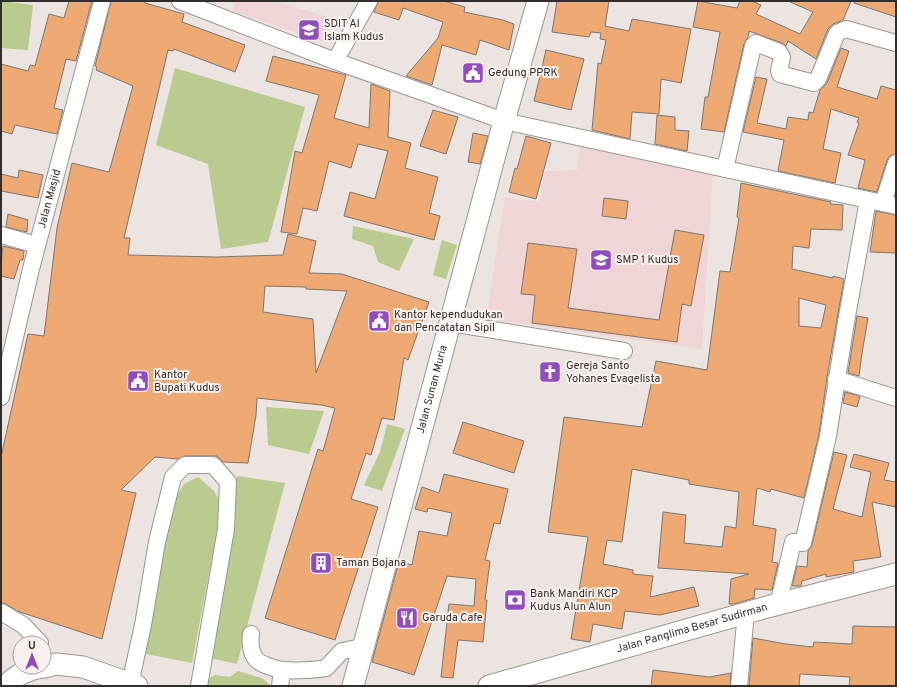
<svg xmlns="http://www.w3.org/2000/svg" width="897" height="687" viewBox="0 0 897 687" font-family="Overpass,sans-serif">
	<rect width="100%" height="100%" fill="#ece4e1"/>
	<path fill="#efd5d5" d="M235,1H276L330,18L326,43L233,11Z
		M580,146L713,170L702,349L486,319L505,197L539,202L546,171L577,170Z"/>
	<path fill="#bbca8e" d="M1,1L33,5L28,50L1,48Z
		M175,68L305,107L268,242L221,249L208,164L156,145Z
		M353,226L414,239L399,271L378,262L373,246L352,239Z
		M442,240L457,245L446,279L433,275Z
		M266,407L324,411L309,454L268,445Z
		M387,424L405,429L382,491L364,485L380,452Z
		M237,476L285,483L237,664L210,658L226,570Z
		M198,477L214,491L222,505L192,663L141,653L172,503L184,484Z
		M238,671L262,678L271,686H206L208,679L215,675L230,677Z"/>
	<path fill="#eeaa72" stroke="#7c7772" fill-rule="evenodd" d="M69,1H92L76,61L66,59L54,108L63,110L57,134L15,125L12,134L1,131V64L28,71L30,65L35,66L49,14L64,18Z
		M111,1H145V3L184,14L182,22L245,45L235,72L174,49L173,51L168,50L124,238H130L128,255L216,257L283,255L288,234L316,241L309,273L342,274L429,302L408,360L404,358L394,420L382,418L371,455L366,453L351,499L378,507L335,640L265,618L318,449L323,451L335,408L321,405L257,398L256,415L248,463L223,462L217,456H185L178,459L155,457L121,490L136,493L102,639L17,611L6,604L1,603V457L28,334L44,336L57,228L72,163L109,172L133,86L96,70L97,67L95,66ZM265,286L306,287V289L347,291L316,373L313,319L263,312Z
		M378,1H444L465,7L464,12L503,20L514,24L509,50L480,40L476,55L442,45L432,85L406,76L438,38L443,22L403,8L399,20L374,12Z
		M557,1H609L605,26L629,31L632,19L691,29L681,83L661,79L659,114L632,112L630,139L592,130L598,63L601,64L606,40L600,39L601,33L591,32L589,37L552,32Z
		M698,1L737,8L740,1H752L761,5L756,14L800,34L813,12L788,1H851L843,20L833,24L828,29L816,59L788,41L786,46L782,43L749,31L748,37L744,44L724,132L701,129L705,97H708L720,32L693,27Z
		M854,1H896V17L854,3Z
		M841,48L849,51L837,87L877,99L881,86L896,90V154L890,156L887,160L877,192L858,188L865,160L848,155L859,123L857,122L859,118L831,109L823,149L841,153L835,183L778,171L784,140L743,132L756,77L767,79L757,123L786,129L788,117L808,120L809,112L813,113L820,90L827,83Z
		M546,50L584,59L571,110L534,101Z
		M273,56L346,75L334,118L369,128L371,84L390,91L388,137L411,143L405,168L438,177L429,213L440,216L434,240L344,216L350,192L375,199L388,151L358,144L351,168L329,161L317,211L303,208L297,234L281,232L295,151L302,153L319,95L266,81Z
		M433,110L458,117L446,154L420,146Z
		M657,115L675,117V130L689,131L687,151L655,144Z
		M473,133L488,136L480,164L468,162Z
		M526,136L551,143L536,199L509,192L515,168L517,169Z
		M19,170L43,175L38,198L1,191V174L18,178Z
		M741,183L831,202L830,204L843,205L842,230L811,229L809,248L793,246L792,269L833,278V276L844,279L827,377L819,434L804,498L771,489L770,492L757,488L753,525L776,529L772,562L778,563L772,590L755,589L754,598L734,604H729L731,579L749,574L658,568L663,512L686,515L684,543L722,547L725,526L736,528L739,492L689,484V480L632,469L622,542L607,540L603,564L633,570V574L653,576L650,597L694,587L699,606L660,615L625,611L622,629L593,624L590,642L571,639L588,537L548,532L564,417L642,427L656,361L707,370L720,271L730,272L739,218L737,217ZM799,298L826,305L821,328L799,326Z
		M604,198L628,201L626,219L602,216Z
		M876,211L896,215V253L870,252Z
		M8,214L28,220L27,232L6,227Z
		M675,230L704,235L691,306L682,304L677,342L532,323L535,295L521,294L528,243L577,249L568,308L659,320Z
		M3,246L24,251L23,260H20L14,279L1,276V263Z
		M857,316L868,318L862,353L859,376L848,373Z
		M845,392L860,396L857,407L843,403Z
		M463,422L524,441L514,473L453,453Z
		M834,452L847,455L833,509L862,517L871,472L850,467L854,454L889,463L884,480L896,482V507L872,502L881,557L853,561L854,572L826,577V574L802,581L801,586H792L797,566L807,567L808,551L812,545Z
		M444,474L508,489L500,524L494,523L485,560L490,561L485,600H487L483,642L458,640L453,678L441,677L449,604L474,606L476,579L447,576L414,675L372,662L399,561L412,565L419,531L447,536L452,513L428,508L427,512L415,509L422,487L439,493Z
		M853,626L896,627V686H849L850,677L800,674L799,686H749L753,638L786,644L813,647L814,642L852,644Z
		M653,670L709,677L731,673L730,686H651Z"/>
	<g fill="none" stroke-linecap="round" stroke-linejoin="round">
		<g stroke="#9c9592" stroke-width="18">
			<g id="minor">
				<path d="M180,1L335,61L504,121L896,206"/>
				<path d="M335,61L369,1"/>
				<path d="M725,169L753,46L756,43L779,52L782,57L779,71L780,74L814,83L818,79L837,33L846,29L896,43"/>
				<path d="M883,203L896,163"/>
				<path d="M1,235L37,245"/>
				<path d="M450,323L624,351"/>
				<path d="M836,379L896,398"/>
				<path id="s1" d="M1,397L31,269L102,1"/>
				<path d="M778,605L793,542L803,543L828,436L846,322L868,200"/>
				<path d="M1,612L23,625L40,643"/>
				<path d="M251,634C250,642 250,650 255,658C259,664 275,669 283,670C293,671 316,670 326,668L342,651L362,647"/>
				<path d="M130,684L143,625L157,542L173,477L185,465H213L228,482L226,529L199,686"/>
				<path d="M280,686L282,670"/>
				<path d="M739,686L746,613"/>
			</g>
		</g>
		<g stroke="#9c9592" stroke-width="23">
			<g id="major">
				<path d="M44,667L56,664L83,667L137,686"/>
				<path d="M7,686C14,675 30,669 42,667"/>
				<path id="s2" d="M353,686L504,121L538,1"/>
				<path id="s3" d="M489,686L767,607L896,574"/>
			</g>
		</g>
		<use href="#minor" stroke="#fff" stroke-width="16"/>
		<use href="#major" stroke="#fff" stroke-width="21"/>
	</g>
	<defs>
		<g id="school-square" transform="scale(1.15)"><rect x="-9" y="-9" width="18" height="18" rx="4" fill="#914cc0" stroke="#f9f1ee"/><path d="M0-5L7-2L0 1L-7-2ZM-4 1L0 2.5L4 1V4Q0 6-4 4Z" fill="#fff"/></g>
		<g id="civic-square" transform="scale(1.15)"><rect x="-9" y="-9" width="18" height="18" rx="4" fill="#914cc0" stroke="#f9f1ee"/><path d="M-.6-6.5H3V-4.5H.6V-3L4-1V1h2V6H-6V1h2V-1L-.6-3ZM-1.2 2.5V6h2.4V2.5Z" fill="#fff"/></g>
		<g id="church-square" transform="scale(1.15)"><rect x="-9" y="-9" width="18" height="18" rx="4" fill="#914cc0" stroke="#f9f1ee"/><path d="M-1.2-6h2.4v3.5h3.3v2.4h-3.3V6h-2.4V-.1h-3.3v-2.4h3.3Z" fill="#fff"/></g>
		<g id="building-square" transform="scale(1.15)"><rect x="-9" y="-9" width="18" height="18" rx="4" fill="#914cc0" stroke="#f9f1ee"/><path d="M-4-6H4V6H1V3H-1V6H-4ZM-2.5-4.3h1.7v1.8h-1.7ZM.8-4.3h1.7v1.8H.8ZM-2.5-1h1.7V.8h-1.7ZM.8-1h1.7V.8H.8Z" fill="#fff"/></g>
		<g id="bank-square" transform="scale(1.15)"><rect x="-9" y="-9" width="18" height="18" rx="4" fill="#914cc0" stroke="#f9f1ee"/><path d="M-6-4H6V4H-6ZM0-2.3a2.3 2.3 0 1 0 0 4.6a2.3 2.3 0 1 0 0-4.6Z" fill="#fff"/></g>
		<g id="restaurant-square" transform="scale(1.15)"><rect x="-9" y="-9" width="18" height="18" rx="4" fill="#914cc0" stroke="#f9f1ee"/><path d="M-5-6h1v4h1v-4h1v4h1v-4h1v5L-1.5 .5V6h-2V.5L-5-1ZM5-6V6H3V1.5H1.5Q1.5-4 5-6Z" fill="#fff"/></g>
	</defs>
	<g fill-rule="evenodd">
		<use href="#school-square" x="309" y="30"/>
		<use href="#civic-square" x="473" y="73"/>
		<use href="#school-square" x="601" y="260"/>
		<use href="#civic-square" x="379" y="321"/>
		<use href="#church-square" x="550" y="372"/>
		<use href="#civic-square" x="138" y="381"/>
		<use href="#building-square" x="321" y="563"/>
		<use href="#bank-square" x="515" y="600"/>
		<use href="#restaurant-square" x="407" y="618"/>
	</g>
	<g text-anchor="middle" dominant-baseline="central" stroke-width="4" stroke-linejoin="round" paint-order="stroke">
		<g font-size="11" fill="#312e2d" stroke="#f9f1ee" text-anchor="start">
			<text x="324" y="24">SDIT Al<tspan x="324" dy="13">Islam Kudus</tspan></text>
			<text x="488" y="73">Gedung PPRK</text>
			<text x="616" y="260">SMP 1 Kudus</text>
			<text x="394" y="315">Kantor kependudukan<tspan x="394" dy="13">dan Pencatatan Sipil</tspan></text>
			<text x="566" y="366">Gereja Santo<tspan x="566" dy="13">Yohanes Evagelista</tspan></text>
			<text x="154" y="375">Kantor<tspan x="154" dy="13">Bupati Kudus</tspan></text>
			<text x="336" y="563">Taman Bojana</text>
			<text x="530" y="594">Bank Mandiri KCP<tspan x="530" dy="13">Kudus Alun Alun</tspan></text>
			<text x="422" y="618">Garuda Cafe</text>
		</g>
		<g font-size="11" fill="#312e2d" stroke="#f9f1ee">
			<text stroke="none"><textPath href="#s1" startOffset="204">Jalan Masjid</textPath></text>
			<text stroke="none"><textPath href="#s2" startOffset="307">Jalan Sunan Muria</textPath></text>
			<text stroke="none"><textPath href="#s3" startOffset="211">Jalan Panglima Besar Sudirman</textPath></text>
		</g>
	</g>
	<rect width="897" height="687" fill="none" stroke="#312e2d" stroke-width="4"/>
	<g transform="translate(32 655)"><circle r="19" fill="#f9f1ee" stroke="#a9a3a1"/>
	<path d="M0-3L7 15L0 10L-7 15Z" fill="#914cc0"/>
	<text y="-6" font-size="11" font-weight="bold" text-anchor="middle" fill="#312e2d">U</text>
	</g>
</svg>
